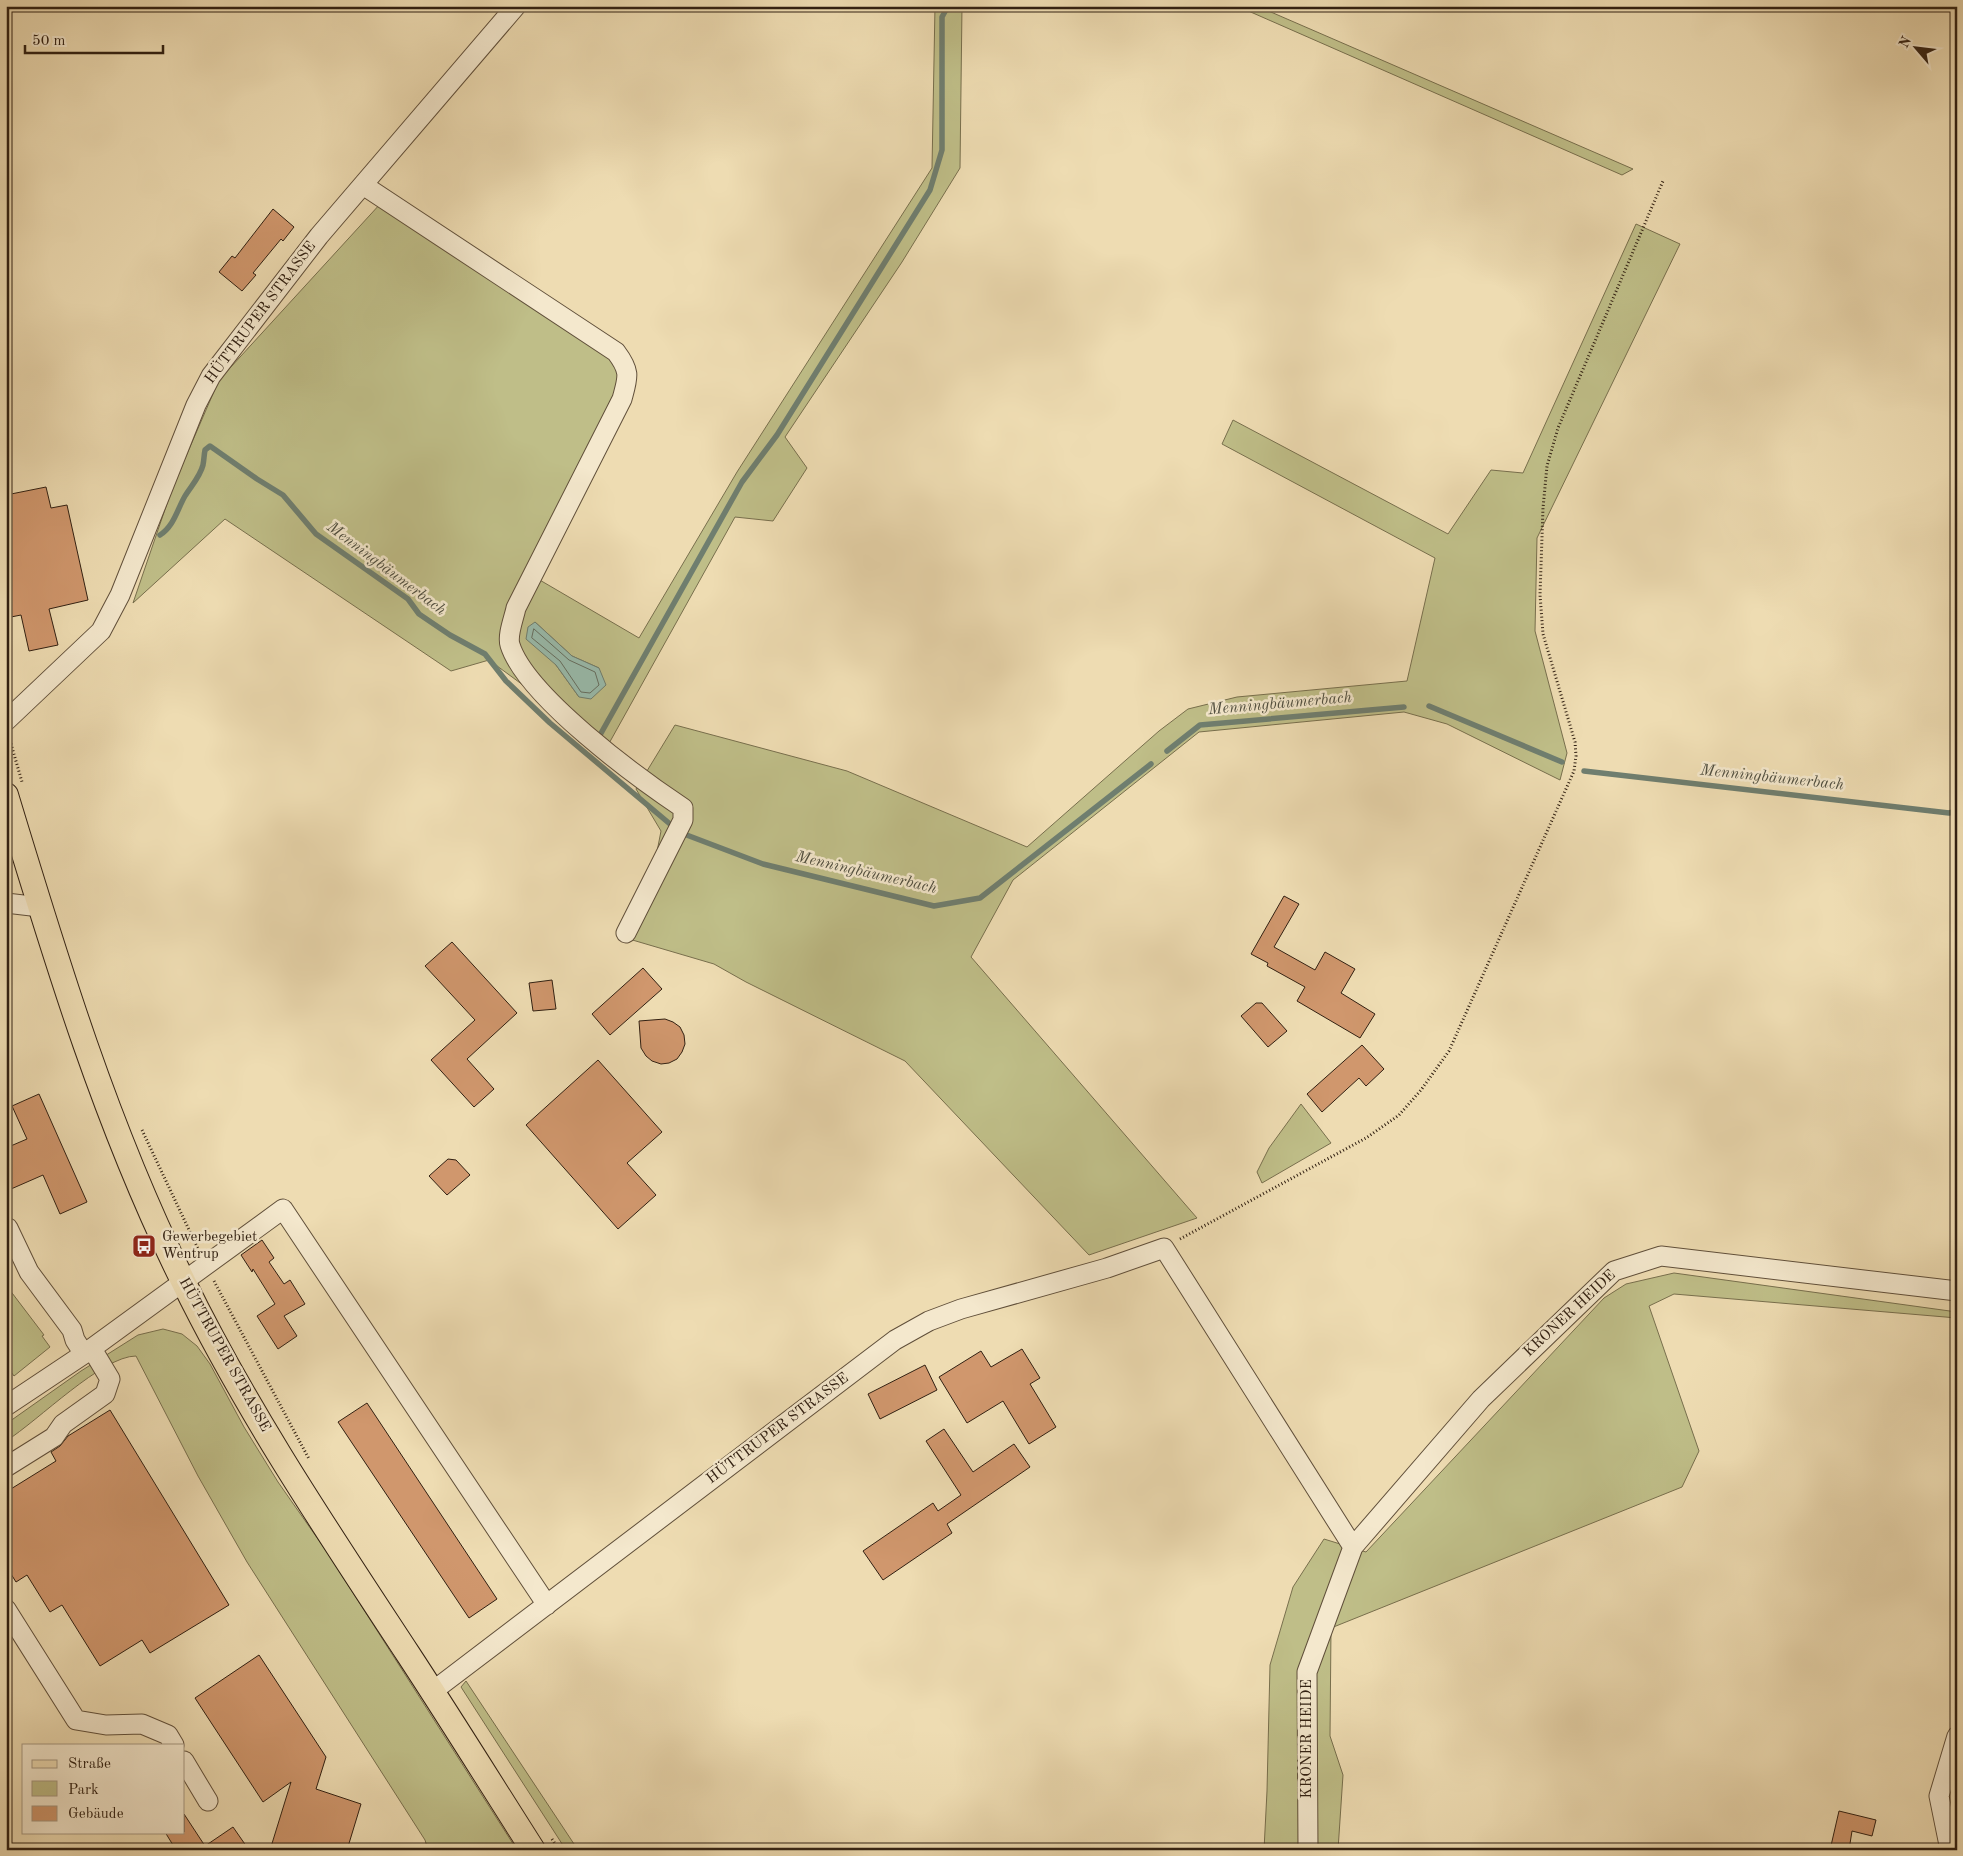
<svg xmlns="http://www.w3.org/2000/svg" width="1963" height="1856" viewBox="0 0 1963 1856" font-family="'Old Standard TT',serif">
	<rect width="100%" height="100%" fill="#eedcb2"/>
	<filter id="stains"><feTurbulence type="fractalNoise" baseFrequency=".004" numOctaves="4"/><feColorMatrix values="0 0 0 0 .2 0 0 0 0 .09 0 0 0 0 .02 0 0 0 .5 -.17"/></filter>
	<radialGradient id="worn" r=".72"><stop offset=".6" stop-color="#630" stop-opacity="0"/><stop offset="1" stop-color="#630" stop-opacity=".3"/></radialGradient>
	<path fill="#bfbe88" stroke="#786f4d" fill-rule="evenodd" d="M935,6H962L960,168L902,262L785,437L807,468L773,521L735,517L607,747L489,660L451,671L225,519L133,603L173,486L219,380L381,203L632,363L526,572L639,638L737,472L932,168ZM535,622L572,656L599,668L579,697L556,665Z
		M1237,6H1257L1633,169L1622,175Z
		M1636,224L1680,244L1537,538L1535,631L1567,753L1560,780L1447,724L1404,712L1199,732L1013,880L971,957L1197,1218L1089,1255L905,1061L746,982L714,964L629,939L654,867L661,831L636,789L675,725L847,771L1027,847L1159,731L1188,709L1237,697L1407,681L1435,558L1222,444L1233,420L1448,534L1491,470L1523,473Z
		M1301,1104L1331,1143L1262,1183L1257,1172L1269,1148Z
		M1674,1273L1957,1312V1318L1674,1294L1649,1306L1699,1451L1682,1487L1331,1628L1330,1736L1343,1775L1338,1850H1264L1267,1791L1270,1665L1293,1587L1324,1539L1366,1552L1604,1298L1626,1284Z
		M6,1285L44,1335L42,1336L50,1347L14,1376L6,1365Z
		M163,1329L182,1334L197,1346L210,1364L244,1427L278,1482L327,1552L517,1850H428L425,1840L247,1562L198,1476L136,1356C102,1356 38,1421 6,1441V1424L81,1371L138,1335Z
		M466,1681L578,1850H566L461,1687Z"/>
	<path fill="#99bcad" stroke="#6f7e6f" d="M535,622L572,656L599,668L606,685L591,699L579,697L556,665L526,639L528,627Z"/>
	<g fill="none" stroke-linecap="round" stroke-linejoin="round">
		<path stroke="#656e60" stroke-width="1" d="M534,629L569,660L595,672L599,685L590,693L581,692L560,661L532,638Z"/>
		<path stroke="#6f7e6f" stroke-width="5.5" d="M160,535C174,526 177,510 185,496C191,486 200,477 203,465C204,460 204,455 205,450L210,446L257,479L283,495L316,534L408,599L419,614L450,635L485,654L506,681L550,723L670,824
			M1429,706L1562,762
			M600,735L742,482L777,435L930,190L942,150V17L948,6
			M1167,751L1200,725L1404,707
			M1584,771L1949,813L1957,811
			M684,834L763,864L934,906L980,898L1151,764"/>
	</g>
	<path fill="#d0976d" stroke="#312012" d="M273,209L294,227L283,241L281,239L253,273L256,275L242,291L219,272L232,256L235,258Z
		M46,487L51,508L67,505L88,600L49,609L58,645L29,651L21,615L6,618V495Z
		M1284,896L1299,904L1274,947L1315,970L1325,952L1355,969L1341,993L1375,1014L1360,1038L1297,1001L1305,987L1267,966L1268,963L1251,954Z
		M452,942L517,1013L467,1059L494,1089L474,1107L431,1060L475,1020L425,966Z
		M643,968L662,989L610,1035L592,1014Z
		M552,980L556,1009L533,1011L529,983Z
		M1256,1003H1262L1287,1031L1268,1047L1241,1016Z
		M665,1019L673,1022L680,1027L684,1035L685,1044L682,1052L677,1059L669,1063L661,1064L652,1061L646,1056L641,1048L639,1021Z
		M1362,1045L1384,1069L1366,1086L1359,1078L1322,1112L1307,1094Z
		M598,1060L662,1132L627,1163L656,1195L618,1229L526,1125Z
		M39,1094L87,1202L60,1214L43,1175L11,1189L6,1179V1148L27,1139L12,1106Z
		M448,1159L456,1160L470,1175L447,1195L429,1176Z
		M262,1240L274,1258L269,1262L284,1284L290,1280L305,1304L284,1316L297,1336L278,1349L257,1316L275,1304L253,1269L252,1272L241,1255Z
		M1022,1349L1040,1378L1030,1384L1056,1427L1029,1444L1003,1401L967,1423L939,1377L981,1351L991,1367Z
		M925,1365L937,1390L880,1419L868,1394Z
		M367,1403L497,1599L469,1618L338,1422Z
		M110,1410L229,1605L150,1653L142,1640L100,1666L62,1605L50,1612L27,1575L16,1582L6,1566V1492L56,1461L51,1452L60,1446L68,1436Z
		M944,1429L973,1472L1014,1444L1030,1467L947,1524L952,1533L883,1580L863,1551L933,1503L938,1511L961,1495L926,1441Z
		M259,1655L326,1757L316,1789L361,1804L347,1850H270L291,1782L263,1802L195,1698Z
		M1839,1811L1876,1820L1872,1836L1852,1831L1849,1850H1830Z
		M184,1814L205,1846L233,1827L249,1850H176L165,1832H184Z"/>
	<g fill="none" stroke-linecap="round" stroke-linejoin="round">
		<g stroke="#604f3a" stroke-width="21">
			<path id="minor" d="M363,185L616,352C631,372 628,377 622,399L516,608C514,618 507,635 510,645C526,696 638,778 683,808V820L626,933
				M6,721L101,631L120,595L196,405L211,376L319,236L516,6
				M6,903L40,907
				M8,1228L29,1272L72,1330L75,1340L84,1354
				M6,1406L84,1354L283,1209L547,1605
				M6,1467L54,1437L63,1424L105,1394L110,1379L92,1349
				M6,1609L76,1720L106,1725L142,1724L168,1735L174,1745
				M433,1691L895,1340L929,1321L961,1309L1107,1268L1164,1248L1353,1547L1481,1399L1614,1271L1661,1256L1957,1291
				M184,1761L208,1801
				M1308,1850L1307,1672L1353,1547
				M1950,1850L1939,1796L1957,1736"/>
		</g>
		<g stroke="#312012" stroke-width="26">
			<path id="major" d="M6,795C56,960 106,1126 183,1281C247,1412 328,1532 408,1654C450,1718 491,1784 533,1850"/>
		</g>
		<path stroke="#312012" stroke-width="3" stroke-dasharray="1 2.5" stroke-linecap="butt" d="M9,737L22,782
			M142,1130L198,1249
			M1180,1239L1366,1138L1399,1115L1421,1090L1449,1051L1574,771L1576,756L1575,742L1543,634L1540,595L1543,508L1547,466L1558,428L1663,181
			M214,1281L309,1459
			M552,1839L559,1850"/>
		<use href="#minor" stroke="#f4e8cd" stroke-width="19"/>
		<use href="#major" stroke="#eedcb2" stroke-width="24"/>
	</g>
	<defs>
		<g id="bus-square" transform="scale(1.25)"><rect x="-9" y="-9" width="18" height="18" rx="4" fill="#8f2418" stroke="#f4e8cd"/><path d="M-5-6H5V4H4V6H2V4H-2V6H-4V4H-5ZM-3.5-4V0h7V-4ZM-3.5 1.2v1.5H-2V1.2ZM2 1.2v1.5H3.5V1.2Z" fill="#fff"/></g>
	</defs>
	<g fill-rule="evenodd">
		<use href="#bus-square" x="144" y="1246"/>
	</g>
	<g text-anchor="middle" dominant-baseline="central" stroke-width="5" stroke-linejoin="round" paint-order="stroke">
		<g font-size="15" fill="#312012" stroke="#f4e8cd">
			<text transform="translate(261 313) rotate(-53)">HÜTTRUPER STRASSE</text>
			<text transform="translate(1570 1314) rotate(-43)">KRONER HEIDE</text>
			<text transform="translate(224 1355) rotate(61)">HÜTTRUPER STRASSE</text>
			<text transform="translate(778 1429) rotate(-37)">HÜTTRUPER STRASSE</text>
			<text transform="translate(1307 1739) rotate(-90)">KRONER HEIDE</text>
		</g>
		<g font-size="15" fill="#312012" stroke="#f4e8cd" text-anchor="start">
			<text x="162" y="1237">Gewerbegebiet<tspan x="162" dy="17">Wentrup</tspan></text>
		</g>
		<g font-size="16" font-style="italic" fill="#504f40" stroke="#f4e8cd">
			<text transform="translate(386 569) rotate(37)">Menningbäumerbach</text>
			<text transform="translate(1280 704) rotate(-5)">Menningbäumerbach</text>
			<text transform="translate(1772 778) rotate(6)">Menningbäumerbach</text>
			<text transform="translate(866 873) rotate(13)">Menningbäumerbach</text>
		</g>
	</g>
	<rect width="1963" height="1856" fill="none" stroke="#eedcb2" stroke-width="25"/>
	<rect x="8" y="8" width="1948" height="1841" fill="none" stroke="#312012" stroke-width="2.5"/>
	<rect x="12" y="12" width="1938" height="1831" fill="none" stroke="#312012"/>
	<rect x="22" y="1744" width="162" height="90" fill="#f4e8cd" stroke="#a69882"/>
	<rect x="32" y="1760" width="25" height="8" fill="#eedcb2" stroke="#a69882"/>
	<text x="68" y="1768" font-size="15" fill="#312012">Straße</text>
	<rect x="32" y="1781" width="25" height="15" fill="#bfbe88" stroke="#a69882"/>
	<text x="68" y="1794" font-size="15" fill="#312012">Park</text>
	<rect x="32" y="1806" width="25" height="15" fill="#d0976d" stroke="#a69882"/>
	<text x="68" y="1818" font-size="15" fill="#312012">Gebäude</text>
	<g transform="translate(1916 48) rotate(298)" stroke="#f4e8cd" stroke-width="4" paint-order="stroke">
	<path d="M0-4L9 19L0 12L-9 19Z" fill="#312012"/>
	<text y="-8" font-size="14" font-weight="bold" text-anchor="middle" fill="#312012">N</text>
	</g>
	<path d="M25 45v8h138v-8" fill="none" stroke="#312012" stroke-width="2.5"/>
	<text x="32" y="45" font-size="15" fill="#312012" stroke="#f4e8cd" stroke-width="4" paint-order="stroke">50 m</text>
	<rect width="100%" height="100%" filter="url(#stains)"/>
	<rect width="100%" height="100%" fill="url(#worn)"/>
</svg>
